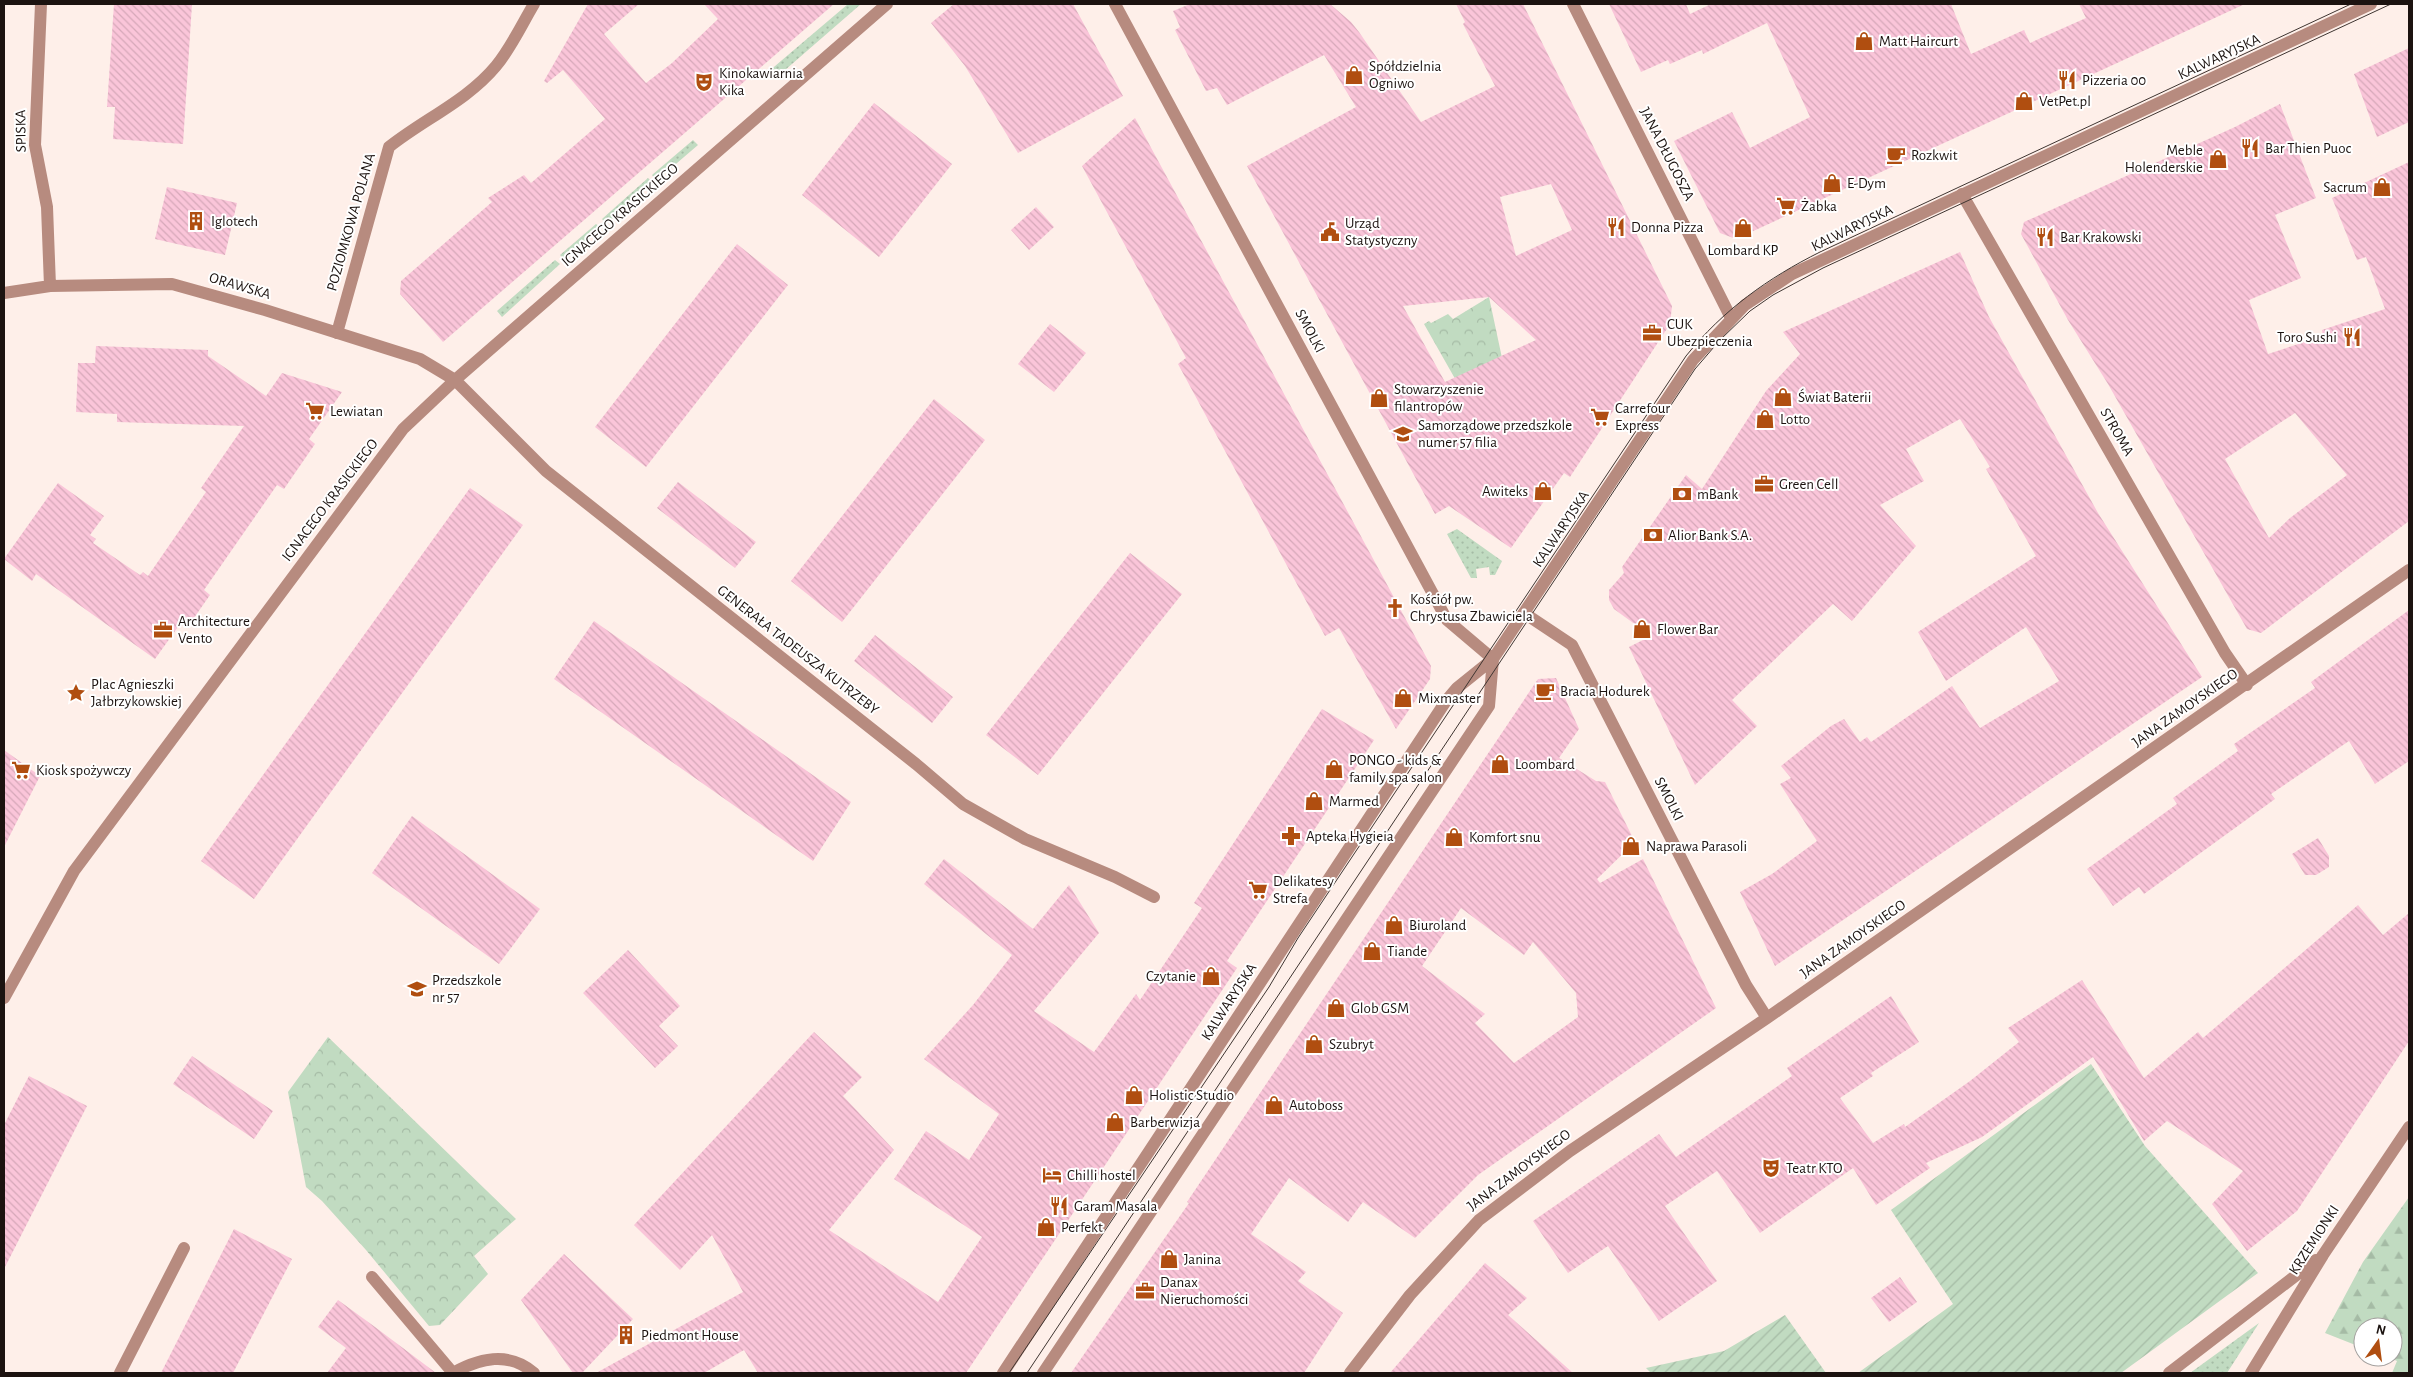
<svg xmlns="http://www.w3.org/2000/svg" width="2413" height="1377" viewBox="0 0 2413 1377" font-family="'Alegreya Sans',sans-serif">
	<defs>
		<pattern id="grass-dots" width="8" height="8" patternUnits="userSpaceOnUse" patternTransform="scale(1.25)"><rect width="8" height="8" fill="#c1dbc1"/><path d="M2 2h.1M6 6h.1" fill="none" stroke="#a5bba5" stroke-width="1.8" stroke-linecap="round"/></pattern>
		<pattern id="forest-firs" width="22" height="20" patternUnits="userSpaceOnUse" patternTransform="scale(1.25)"><rect width="22" height="20" fill="#c1dbc1"/><path d="M5 1l3.5 6h-7zM16 11l3.5 6h-7z" fill="#a5bba5"/></pattern>
		<pattern id="park-crowns" width="20" height="18" patternUnits="userSpaceOnUse" patternTransform="scale(1.25)"><rect width="20" height="18" fill="#c1dbc1"/><path d="M2 6a3 3 0 1 1 6 0M12 15a3 3 0 1 1 6 0" fill="none" stroke="#a5bba5"/></pattern>
		<pattern id="garden-furrows" width="10" height="10" patternUnits="userSpaceOnUse" patternTransform="scale(1.25)"><rect width="10" height="10" fill="#c1dbc1"/><path d="M-1 1l2-2M0 10L10 0M9 11l2-2" fill="none" stroke="#a5bba5"/></pattern>
		<pattern id="building-back-hatch" width="6" height="6" patternUnits="userSpaceOnUse" patternTransform="scale(1.25)"><rect width="6" height="6" fill="#fac5d9"/><path d="M-1 5l2 2M0 0l6 6M5-1l2 2" fill="none" stroke="#d6a8b9"/></pattern>
	</defs>
	<rect width="100%" height="100%" fill="#feefe9"/>
	<path fill="url(#grass-dots)" d="M848,4H861L777,77L768,72Z
		M693,140L698,145L656,181L652,175Z
		M648,178L653,183L606,224L602,219Z
		M596,224L601,228L565,260L560,255Z
		M555,260L560,264L502,317L497,311Z
		M1457,529L1502,561L1495,575H1490L1489,567L1476,569L1477,578H1471L1447,534Z
		M2259,1323L2227,1373H2190Z"/>
	<path fill="url(#forest-firs)" d="M2409,1197V1373H2392L2397,1361L2388,1357H2393V1327H2363V1348L2325,1333L2363,1262Z"/>
	<path fill="url(#park-crowns)" d="M1489,297L1505,372L1462,391L1424,324L1429,321L1431,323L1448,314L1453,319Z
		M328,1037L516,1219L474,1256L488,1274L440,1325L429,1326L366,1250L322,1201L306,1187L288,1092Z"/>
	<path fill="url(#garden-furrows)" d="M2091,1064L2145,1146L2258,1273L2121,1373H1858L1953,1304L1891,1210Z
		M1785,1315L1826,1373H1651L1646,1368L1724,1351Z"/>
	<path fill="url(#building-back-hatch)" fill-rule="evenodd" d="M114,4H192L183,144L113,139L115,107H107Z
		M588,4H639L604,34L646,83L672,63L718,19L704,4H834L443,342L400,294L401,281L492,202L488,198L524,175L531,183L605,119L563,70L547,83L544,81Z
		M954,4H1073L1123,96L1018,153L965,66L931,23Z
		M1190,4H1330L1351,22L1359,32L1421,122L1495,86L1463,24L1465,22L1456,4H1523L1672,306L1670,324L1570,477L1564,473L1511,548L1449,506L1435,514L1247,166L1356,107L1324,55L1227,105L1217,88L1206,91L1175,30L1180,27L1173,11ZM1551,184L1572,230L1516,256L1500,197ZM1489,297L1536,340L1445,382L1403,306Z
		M1609,4H1686L1690,14L1711,4H1951L1971,54L2024,30L2030,43L2086,18L2079,4H2245L1736,239L1720,233L1674,141L1732,112L1750,148L1810,117L1767,23L1703,54L1702,50L1670,64L1668,60L1641,72Z
		M2409,48V122L2377,137L2354,74Z
		M874,103L952,164L879,257L802,195Z
		M2280,104L2316,198L2275,215L2301,278L2249,300L2268,354L2323,336L2322,330L2385,309L2366,257L2357,260L2332,198L2409,162V521L2261,633L2247,629L2108,384L2068,320L2021,234L2024,222L2235,127ZM2295,413L2347,475L2290,518L2269,538L2225,459Z
		M1135,118L1431,666L1430,679L1396,729L1339,628L1325,636L1178,364L1186,358L1082,166Z
		M167,187L237,203L225,255L155,239Z
		M1036,207L1054,227L1029,250L1011,230Z
		M737,244L788,285L646,467L595,427Z
		M1960,252L1989,317L2098,513L2202,677L1775,966L1740,892L1772,874L1817,841L1780,784L1791,778L1781,766L1831,726L1844,719L1860,742L1867,737L1871,742L1952,686L1980,728L2059,681L2026,627L1946,681L1918,632L2036,556L1986,469L1990,467L1960,419L1906,449L1924,481L1880,505L1916,546L1852,621L1833,604L1732,700L1757,726L1695,785L1629,647L1651,636L1614,609L1609,600V590L1624,573L1622,567L1686,475L1702,489L1766,391L1800,354L1783,332Z
		M1050,324L1086,353L1054,392L1018,364Z
		M96,346L208,350V356L266,396L282,373L342,392L309,439L315,444L284,489L277,485L204,590L210,595L189,625L183,620L155,659L36,574L32,581L4,559L58,483L104,516L90,535L96,539L93,543L140,575L143,572L148,576L206,492L201,488L244,426L117,422V414L76,412L78,363H95Z
		M934,399L985,440L842,622L791,581Z
		M678,482L756,542L735,568L657,508Z
		M470,488L523,525L254,899L201,861Z
		M1130,553L1182,594L1038,775L986,735Z
		M2409,610V761L2375,784L2349,741L2271,794L2275,799L2144,894L2139,887L2113,906L2087,869L2177,804L2173,798L2238,751L2234,744L2315,688L2311,682Z
		M594,621L851,802L813,861L554,679Z
		M875,635L953,697L932,723L854,661Z
		M1556,678L1579,729L1559,758L1596,781L1605,782L1635,842L1597,879L1600,883L1643,859L1716,1008L1478,1175L1415,1238L1363,1202L1348,1222L1289,1178L1251,1234L1306,1272L1298,1281L1343,1313L1304,1373H1071L1189,1203L1187,1202L1538,679ZM1461,908L1524,955L1533,942L1576,993L1578,1017L1514,1063L1475,1023L1485,1014L1422,966Z
		M1322,709L1374,740L1227,961L1237,968L966,1373H758L744,1350L704,1373H596L743,1292L712,1235L680,1270L634,1225L814,1032L862,1077L843,1096L894,1150L829,1230L938,1302L982,1237L894,1179L926,1131L969,1160L999,1114L924,1059L973,1005L1012,955L924,884L944,859L1033,929L1069,885L1099,933L1034,1011L1094,1052L1136,994L1140,1000L1202,908L1194,903Z
		M4,750L40,776L4,847Z
		M412,816L540,909L499,964L372,873Z
		M2318,838L2329,856V867L2316,875H2305L2292,854Z
		M2358,905L2383,935L2409,913V1041L2297,1211L2247,1251L2212,1204L2243,1171L2167,1121L2144,1141L2093,1057L1982,1137L1926,1163L1930,1168L1876,1205L1853,1168L1760,1233L1717,1171L1665,1206L1717,1281L1659,1321L1608,1246L1568,1273L1533,1221L1659,1134L1676,1157L1792,1076L1787,1068L1891,996L1919,1042L1871,1073L1873,1076L1840,1098L1873,1143L1904,1124L1905,1127L1970,1081L2019,1042L2008,1028L2082,980L2144,1078L2198,1032L2203,1038Z
		M628,950L680,1006L659,1026L678,1046L655,1068L583,993Z
		M192,1056L273,1111L254,1139L173,1084Z
		M29,1076L87,1106L4,1269V1125Z
		M234,1229L292,1259L233,1373H161Z
		M564,1254L633,1319L582,1373H573L521,1300Z
		M1485,1263L1527,1298L1508,1315L1573,1373H1390Z
		M1900,1277L1917,1302L1889,1322L1871,1298Z
		M338,1300L375,1327L436,1373H327L346,1348L318,1327Z"/>
	<g fill="none" stroke-linecap="round" stroke-linejoin="round">
		<path stroke="#b78b7f" stroke-width="12" d="M337,333L389,147C424,119 467,101 496,66C511,48 522,24 534,4
			M372,1277L453,1373
			M120,1373L184,1248"/>
		<path stroke="#b78b7f" stroke-width="12" d="M41,4L35,145L47,207L50,286
			M1115,4L1447,620L1493,659
			M1573,4L1731,318
			M1962,194L2225,653L2247,685
			M4,293L50,286L172,284L265,310L420,359L455,380L546,471L916,764L963,804L1025,839L1115,877L1154,897
			M1524,613L1572,645L1746,985L1767,1018
			M4,998L74,871L403,429L455,380L887,4
			M453,1373C480,1358 509,1351 534,1373
			M1350,1373L1410,1295L1479,1220L1570,1151L1767,1018L2409,570
			M2169,1373L2316,1260
			M2251,1373L2323,1255L2409,1127"/>
		<path stroke="#b78b7f" stroke-width="12" d="M1003,1373L1446,701L1457,688L1493,659L1693,360L1745,305L1792,274L2371,4
			M1043,1373L1489,706L1493,659"/>
		<path stroke="#3f3531" stroke-width="1" d="M1009,1373L1269,987L1298,938L1686,356C1723,310 1768,278 1820,252L2351,4
			M1027,1373L1695,369L1720,340L1750,311L1773,295L1823,268L2391,4"/>
	</g>
	<defs>
		<g id="shop-bare" transform="scale(1.5)"><path d="M-5-2.5h2.3a2.7 3.5 0 0 1 5.4 0H5L5.5 6h-11ZM-1.5-2.5h3a1.5 2.3 0 0 0-3 0Z" fill="#b04e10" stroke="#fff" stroke-width="2.5" paint-order="stroke"/></g>
		<g id="restaurant-bare" transform="scale(1.5)"><path d="M-5-6h1v4h1v-4h1v4h1v-4h1v5L-1.5 .5V6h-2V.5L-5-1ZM5-6V6H3V1.5H1.5Q1.5-4 5-6Z" fill="#b04e10" stroke="#fff" stroke-width="2.5" paint-order="stroke"/></g>
		<g id="theatre-bare" transform="scale(1.5)"><path d="M-5-5.5Q0-4 5-5.5V0Q5 5 0 6Q-5 5-5 0ZM-3.3-2.5H-1v1.5H-3.3ZM1-2.5H3.3v1.5H1ZM-2.8 1Q0 5.5 2.8 1Z" fill="#b04e10" stroke="#fff" stroke-width="2.5" paint-order="stroke"/></g>
		<g id="cafe-bare" transform="scale(1.5)"><path d="M-5.5-4.5H6V0H3Q3 3.5 0 3.5H-2.5Q-5.5 3.5-5.5 0ZM3-3.2v2h1.7v-2ZM-6 4.5H4V6H-6Z" fill="#b04e10" stroke="#fff" stroke-width="2.5" paint-order="stroke"/></g>
		<g id="supermarket-bare" transform="scale(1.5)"><path d="M-6-5.5h2.5l.6 2H6L4.5 2H-2.5L-4.4-4H-6ZM-1.5 3.2a1.3 1.3 0 1 0 .1 0ZM3 3.2a1.3 1.3 0 1 0 .1 0Z" fill="#b04e10" stroke="#fff" stroke-width="2.5" paint-order="stroke"/></g>
		<g id="building-bare" transform="scale(1.5)"><path d="M-4-6H4V6H1V3H-1V6H-4ZM-2.5-4.3h1.7v1.8h-1.7ZM.8-4.3h1.7v1.8H.8ZM-2.5-1h1.7V.8h-1.7ZM.8-1h1.7V.8H.8Z" fill="#b04e10" stroke="#fff" stroke-width="2.5" paint-order="stroke"/></g>
		<g id="civic-bare" transform="scale(1.5)"><path d="M-.6-6.5H3V-4.5H.6V-3L4-1V1h2V6H-6V1h2V-1L-.6-3ZM-1.2 2.5V6h2.4V2.5Z" fill="#b04e10" stroke="#fff" stroke-width="2.5" paint-order="stroke"/></g>
		<g id="office-bare" transform="scale(1.5)"><path d="M-6-3h4V-5.5h4V-3h4V5H-6ZM-1-4.5V-3h2v-1.5ZM-6 0V1H6V0Z" fill="#b04e10" stroke="#fff" stroke-width="2.5" paint-order="stroke"/></g>
		<g id="school-bare" transform="scale(1.5)"><path d="M0-5L7-2L0 1L-7-2ZM-4 1L0 2.5L4 1V4Q0 6-4 4Z" fill="#b04e10" stroke="#fff" stroke-width="2.5" paint-order="stroke"/></g>
		<g id="bank-bare" transform="scale(1.5)"><path d="M-6-4H6V4H-6ZM0-2.3a2.3 2.3 0 1 0 0 4.6a2.3 2.3 0 1 0 0-4.6Z" fill="#b04e10" stroke="#fff" stroke-width="2.5" paint-order="stroke"/></g>
		<g id="church-bare" transform="scale(1.5)"><path d="M-1.2-6h2.4v3.5h3.3v2.4h-3.3V6h-2.4V-.1h-3.3v-2.4h3.3Z" fill="#b04e10" stroke="#fff" stroke-width="2.5" paint-order="stroke"/></g>
		<g id="sight-bare" transform="scale(1.5)"><path d="M0-6L1.8-2.2L6-1.7L2.9 1.2L3.7 5.4L0 3.3L-3.7 5.4L-2.9 1.2L-6-1.7L-1.8-2.2Z" fill="#b04e10" stroke="#fff" stroke-width="2.5" paint-order="stroke"/></g>
		<g id="pharmacy-bare" transform="scale(1.5)"><path d="M-2-6h4v4h4v4h-4v4h-4v-4h-4v-4h4Z" fill="#b04e10" stroke="#fff" stroke-width="2.5" paint-order="stroke"/></g>
		<g id="hotel-bare" transform="scale(1.5)"><path d="M-6-4.5h1.5V1H6V5H4.5V3h-9V5H-6ZM-4 0a1.8 1.8 0 1 1 3.6 0ZM.5 0V-2.5h3Q6-2.5 6 0Z" fill="#b04e10" stroke="#fff" stroke-width="2.5" paint-order="stroke"/></g>
	</defs>
	<g fill-rule="evenodd">
		<use href="#shop-bare" x="1864" y="41"/>
		<use href="#shop-bare" x="1354" y="75"/>
		<use href="#restaurant-bare" x="2067" y="80"/>
		<use href="#theatre-bare" x="704" y="82"/>
		<use href="#shop-bare" x="2024" y="101"/>
		<use href="#restaurant-bare" x="2250" y="148"/>
		<use href="#cafe-bare" x="1896" y="155"/>
		<use href="#shop-bare" x="2218" y="159"/>
		<use href="#shop-bare" x="1832" y="183"/>
		<use href="#shop-bare" x="2382" y="187"/>
		<use href="#supermarket-bare" x="1786" y="206"/>
		<use href="#building-bare" x="196" y="221"/>
		<use href="#restaurant-bare" x="1616" y="227"/>
		<use href="#shop-bare" x="1743" y="228"/>
		<use href="#civic-bare" x="1330" y="232"/>
		<use href="#restaurant-bare" x="2045" y="237"/>
		<use href="#office-bare" x="1652" y="333"/>
		<use href="#restaurant-bare" x="2352" y="337"/>
		<use href="#shop-bare" x="1783" y="397"/>
		<use href="#shop-bare" x="1379" y="398"/>
		<use href="#supermarket-bare" x="315" y="411"/>
		<use href="#supermarket-bare" x="1600" y="417"/>
		<use href="#shop-bare" x="1765" y="419"/>
		<use href="#school-bare" x="1403" y="434"/>
		<use href="#office-bare" x="1764" y="484"/>
		<use href="#shop-bare" x="1543" y="491"/>
		<use href="#bank-bare" x="1682" y="494"/>
		<use href="#bank-bare" x="1653" y="535"/>
		<use href="#church-bare" x="1395" y="608"/>
		<use href="#shop-bare" x="1642" y="629"/>
		<use href="#office-bare" x="163" y="630"/>
		<use href="#cafe-bare" x="1545" y="691"/>
		<use href="#sight-bare" x="76" y="693"/>
		<use href="#shop-bare" x="1403" y="698"/>
		<use href="#shop-bare" x="1500" y="764"/>
		<use href="#shop-bare" x="1334" y="769"/>
		<use href="#supermarket-bare" x="21" y="770"/>
		<use href="#shop-bare" x="1314" y="801"/>
		<use href="#pharmacy-bare" x="1291" y="836"/>
		<use href="#shop-bare" x="1454" y="837"/>
		<use href="#shop-bare" x="1631" y="846"/>
		<use href="#supermarket-bare" x="1258" y="890"/>
		<use href="#shop-bare" x="1394" y="925"/>
		<use href="#shop-bare" x="1372" y="951"/>
		<use href="#shop-bare" x="1211" y="976"/>
		<use href="#school-bare" x="417" y="989"/>
		<use href="#shop-bare" x="1336" y="1008"/>
		<use href="#shop-bare" x="1314" y="1044"/>
		<use href="#shop-bare" x="1134" y="1095"/>
		<use href="#shop-bare" x="1274" y="1105"/>
		<use href="#shop-bare" x="1115" y="1122"/>
		<use href="#theatre-bare" x="1771" y="1168"/>
		<use href="#hotel-bare" x="1052" y="1175"/>
		<use href="#restaurant-bare" x="1059" y="1206"/>
		<use href="#shop-bare" x="1046" y="1227"/>
		<use href="#shop-bare" x="1169" y="1259"/>
		<use href="#office-bare" x="1145" y="1291"/>
		<use href="#building-bare" x="626" y="1335"/>
	</g>
	<g text-anchor="middle" dominant-baseline="central" stroke-width="4" stroke-linejoin="round" paint-order="stroke">
		<g font-size="15" fill="#1c1310" stroke="#fff" text-anchor="start">
			<text x="1879" y="41">Matt Haircurt</text>
			<text x="1369" y="66">Spółdzielnia<tspan x="1369" dy="17">Ogniwo</tspan></text>
			<text x="719" y="73">Kinokawiarnia<tspan x="719" dy="17">Kika</tspan></text>
			<text x="2082" y="80">Pizzeria 00</text>
			<text x="2039" y="101">VetPet.pl</text>
			<text x="2265" y="148">Bar Thien Puoc</text>
			<text x="2203" y="150" text-anchor="end">Meble<tspan x="2203" dy="17">Holenderskie</tspan></text>
			<text x="1911" y="155">Rozkwit</text>
			<text x="1847" y="183">E-Dym</text>
			<text x="2367" y="187" text-anchor="end">Sacrum</text>
			<text x="1801" y="206">Żabka</text>
			<text x="211" y="221">Iglotech</text>
			<text x="1345" y="223">Urząd<tspan x="1345" dy="17">Statystyczny</tspan></text>
			<text x="1631" y="227">Donna Pizza</text>
			<text x="2060" y="237">Bar Krakowski</text>
			<text x="1743" y="250" text-anchor="middle">Lombard KP</text>
			<text x="1667" y="324">CUK<tspan x="1667" dy="17">Ubezpieczenia</tspan></text>
			<text x="2337" y="337" text-anchor="end">Toro Sushi</text>
			<text x="1394" y="389">Stowarzyszenie<tspan x="1394" dy="17">filantropów</tspan></text>
			<text x="1798" y="397">Świat Baterii</text>
			<text x="1615" y="408">Carrefour<tspan x="1615" dy="17">Express</tspan></text>
			<text x="330" y="411">Lewiatan</text>
			<text x="1780" y="419">Lotto</text>
			<text x="1418" y="425">Samorządowe przedszkole<tspan x="1418" dy="17">numer 57 filia</tspan></text>
			<text x="1779" y="484">Green Cell</text>
			<text x="1528" y="491" text-anchor="end">Awiteks</text>
			<text x="1697" y="494">mBank</text>
			<text x="1668" y="535">Alior Bank S.A.</text>
			<text x="1410" y="599">Kościół pw.<tspan x="1410" dy="17">Chrystusa Zbawiciela</tspan></text>
			<text x="178" y="621">Architecture<tspan x="178" dy="17">Vento</tspan></text>
			<text x="1657" y="629">Flower Bar</text>
			<text x="91" y="684">Plac Agnieszki<tspan x="91" dy="17">Jałbrzykowskiej</tspan></text>
			<text x="1560" y="691">Bracia Hodurek</text>
			<text x="1418" y="698">Mixmaster</text>
			<text x="1349" y="760">PONGO - kids &amp;<tspan x="1349" dy="17">family spa salon</tspan></text>
			<text x="1515" y="764">Loombard</text>
			<text x="36" y="770">Kiosk spożywczy</text>
			<text x="1329" y="801">Marmed</text>
			<text x="1306" y="836">Apteka Hygieia</text>
			<text x="1469" y="837">Komfort snu</text>
			<text x="1646" y="846">Naprawa Parasoli</text>
			<text x="1273" y="881">Delikatesy<tspan x="1273" dy="17">Strefa</tspan></text>
			<text x="1409" y="925">Biuroland</text>
			<text x="1387" y="951">Tiande</text>
			<text x="1196" y="976" text-anchor="end">Czytanie</text>
			<text x="432" y="980">Przedszkole<tspan x="432" dy="17">nr 57</tspan></text>
			<text x="1351" y="1008">Glob GSM</text>
			<text x="1329" y="1044">Szubryt</text>
			<text x="1149" y="1095">Holistic Studio</text>
			<text x="1289" y="1105">Autoboss</text>
			<text x="1130" y="1122">Barberwizja</text>
			<text x="1786" y="1168">Teatr KTO</text>
			<text x="1067" y="1175">Chilli hostel</text>
			<text x="1074" y="1206">Garam Masala</text>
			<text x="1061" y="1227">Perfekt</text>
			<text x="1184" y="1259">Janina</text>
			<text x="1160" y="1282">Danax<tspan x="1160" dy="17">Nieruchomości</tspan></text>
			<text x="641" y="1335">Piedmont House</text>
		</g>
		<g font-size="15" fill="#1c1310" stroke="#fff">
			<text transform="translate(2219 57) rotate(-25)">KALWARYJSKA</text>
			<text transform="translate(21 131) rotate(-91)">SPISKA</text>
			<text transform="translate(1667 154) rotate(63)">JANA DŁUGOSZA</text>
			<text transform="translate(620 215) rotate(-41)">IGNACEGO KRASICKIEGO</text>
			<text transform="translate(351 222) rotate(-74)">POZIOMKOWA POLANA</text>
			<text transform="translate(1852 228) rotate(-26)">KALWARYJSKA</text>
			<text transform="translate(240 286) rotate(16)">ORAWSKA</text>
			<text transform="translate(1310 331) rotate(62)">SMOLKI</text>
			<text transform="translate(2117 432) rotate(60)">STROMA</text>
			<text transform="translate(330 500) rotate(-53)">IGNACEGO KRASICKIEGO</text>
			<text transform="translate(1561 529) rotate(-56)">KALWARYJSKA</text>
			<text transform="translate(798 650) rotate(38)">GENERAŁA TADEUSZA KUTRZEBY</text>
			<text transform="translate(2185 708) rotate(-35)">JANA ZAMOYSKIEGO</text>
			<text transform="translate(1669 799) rotate(63)">SMOLKI</text>
			<text transform="translate(1853 939) rotate(-35)">JANA ZAMOYSKIEGO</text>
			<text transform="translate(1229 1002) rotate(-57)">KALWARYJSKA</text>
			<text transform="translate(1519 1170) rotate(-37)">JANA ZAMOYSKIEGO</text>
			<text transform="translate(2314 1240) rotate(-57)">KRZEMIONKI</text>
		</g>
	</g>
	<rect width="2413" height="1377" fill="none" stroke="#1c1310" stroke-width="10"/>
	<g transform="translate(2378 1342) rotate(14)"><circle r="24" fill="#ffffff" stroke="#a4a19f"/>
	<path d="M0-4L9 19L0 12L-9 19Z" fill="#b04e10"/>
	<text y="-8" font-size="14" font-weight="bold" text-anchor="middle" fill="#1c1310">N</text>
	</g>
</svg>
